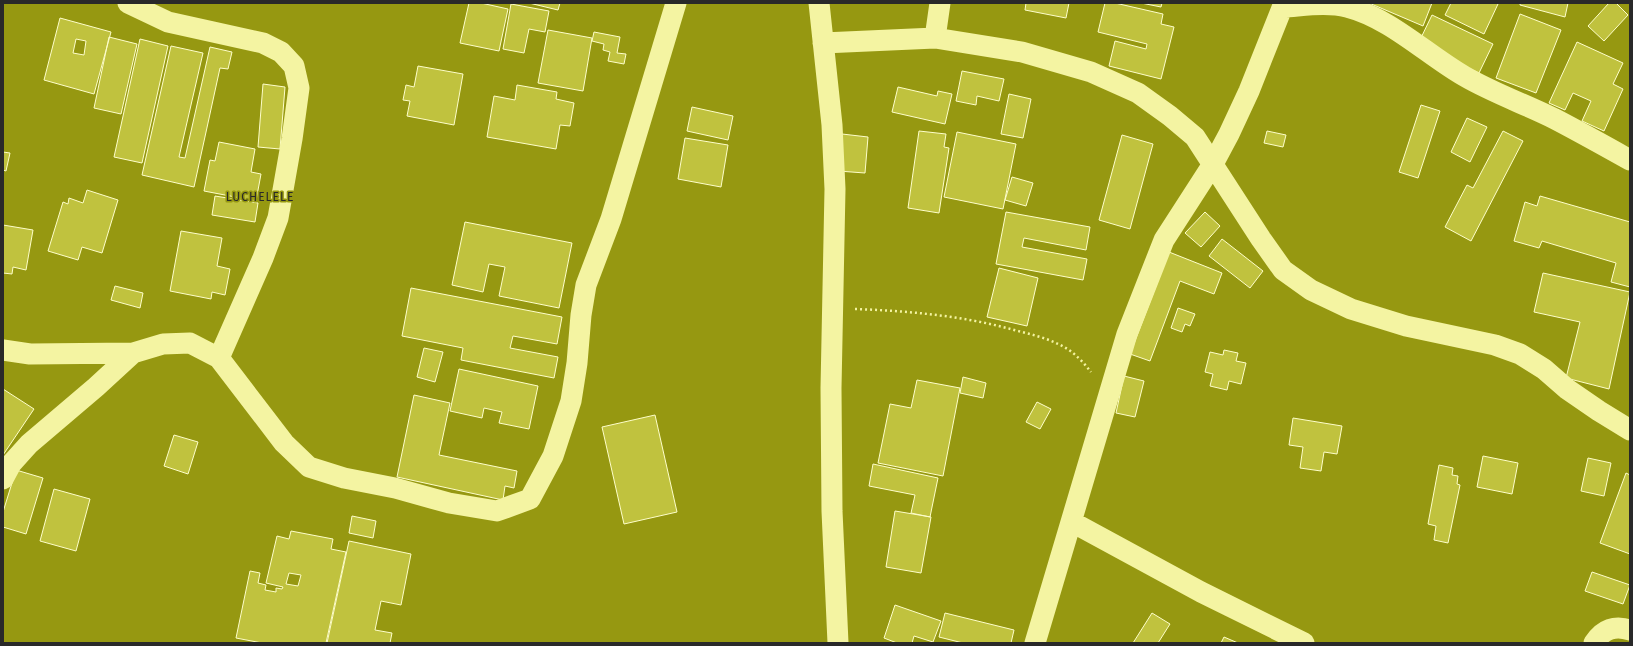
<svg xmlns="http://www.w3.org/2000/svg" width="1633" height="646" viewBox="0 0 1633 646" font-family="'Fira Sans',sans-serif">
	<rect width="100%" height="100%" fill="#969811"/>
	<path fill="#c0c23e" stroke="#fefeca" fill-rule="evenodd" d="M469,3H481L508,9L499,51L460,43Z
		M529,3H560L558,10Z
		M1026,3H1069L1066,18L1025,10Z
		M1105,3H1115L1163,14L1161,24L1174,27L1161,79L1109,66L1115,41L1146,49L1147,44L1098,32Z
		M1141,3H1162L1161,7Z
		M1369,3H1432L1423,26Z
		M1451,3H1496L1498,4L1484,34L1445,15Z
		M1520,3H1568L1565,17L1520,5Z
		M1609,3H1616L1628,15L1604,41L1588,26Z
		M511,4L549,11L545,32L529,29L524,53L503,49Z
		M1520,14L1561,30L1536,93L1496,78Z
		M1432,15L1493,44L1479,73L1418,44Z
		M60,18L111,32L94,94L44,80ZM76,39L86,41L84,55L73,53Z
		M548,30L592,38L583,91L538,83Z
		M594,32L620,37L617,53L626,54L624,64L608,61L610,52L603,50L604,44L592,41Z
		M109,37L137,44L121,114L94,108Z
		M140,39L168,46L142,163L114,157Z
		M1577,42L1623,63L1613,84L1623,89L1604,131L1582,121L1591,101L1573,93L1565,110L1549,103Z
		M171,46L203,53L179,157L185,158L210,47L232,52L228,69L220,68L194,187L142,175Z
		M418,66L463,74L454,125L407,116L410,101L403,100L406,85L414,87Z
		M962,71L1004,79L999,101L977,96L976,105L956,101Z
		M263,84L285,87L280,149L258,147Z
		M517,85L557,92L556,99L574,103L570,126L560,125L556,149L487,137L494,96L515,100Z
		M898,87L937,96L938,91L952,94L945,124L892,112Z
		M1009,94L1031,99L1023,138L1001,134Z
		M1421,105L1440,111L1418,178L1399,172Z
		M692,107L733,116L728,140L687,131Z
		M1467,118L1487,127L1470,162L1451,152Z
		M919,131L946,134L944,147L949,148L939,213L908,208Z
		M1267,131L1286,135L1283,147L1264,143Z
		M1503,131L1523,141L1471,241L1445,227L1467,185L1473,188Z
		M957,132L1016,144L1003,209L944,197Z
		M842,134L868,137L865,173L838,171Z
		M1122,135L1153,144L1130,229L1099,220Z
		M685,138L728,145L721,187L678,179Z
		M219,142L255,149L251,172L261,174L256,201L204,191L210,160L215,161Z
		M3,152L10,153L6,171L3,170Z
		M1012,177L1033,183L1026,206L1005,200Z
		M87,190L118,200L102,253L82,247L78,260L48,251L63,202L68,204L69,198L83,203Z
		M215,196L258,203L255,222L212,215Z
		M1540,196L1630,222V287L1611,282L1616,263L1542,241L1539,248L1514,241L1525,202L1537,206Z
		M1006,212L1090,227L1086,250L1024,238L1022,247L1087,259L1083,280L996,264Z
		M1205,212L1220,226L1201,247L1185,233Z
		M465,222L572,243L559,308L499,296L505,267L489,264L483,292L452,285Z
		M3,225L33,230L26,270L13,267L12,274L3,273Z
		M181,231L222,238L217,266L230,269L225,295L212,292L211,299L170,291Z
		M1222,239L1263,271L1250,288L1209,256Z
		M1169,252L1222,273L1214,294L1180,281L1150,361L1130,354Z
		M999,268L1038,278L1027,326L987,317Z
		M1543,273L1630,292L1609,389L1566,378L1580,322L1534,312Z
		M115,286L143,293L140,308L111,300Z
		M411,288L562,317L557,344L513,336L510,348L558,357L554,378L461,360L463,348L402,336Z
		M1178,308L1195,314L1190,326L1185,324L1182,332L1171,328Z
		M424,348L443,352L435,382L417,377Z
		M1224,350L1238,353L1236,361L1246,363L1241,384L1229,381L1227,390L1210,386L1213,374L1205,372L1210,352L1223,355Z
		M459,369L538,386L529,429L499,423L502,412L484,408L482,418L450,411Z
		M1124,376L1144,381L1135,417L1116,413Z
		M963,377L986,383L983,398L960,393Z
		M917,380L960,388L943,476L878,463L890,404L911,408Z
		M3,389L34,409L3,455Z
		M414,395L450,403L439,455L517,471L514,488L505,486L503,500L397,477Z
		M1037,402L1051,409L1040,429L1026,422Z
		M655,415L677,512L624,524L602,427Z
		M1293,418L1342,426L1337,454L1324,452L1321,471L1300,468L1303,447L1289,445Z
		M174,435L198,442L188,474L164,466Z
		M1483,456L1518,463L1512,494L1477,487Z
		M1588,458L1611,463L1604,496L1581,491Z
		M873,464L938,478L930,517L911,513L915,495L869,486Z
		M1439,465L1453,468L1452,475L1458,476L1457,484L1460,485L1448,543L1434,540L1436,526L1428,524Z
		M16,470L43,478L26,534L3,527V512Z
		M1626,473L1630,475V554L1600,543Z
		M54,489L90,499L76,551L40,541Z
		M895,511L931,517L921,573L886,567Z
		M352,516L376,521L373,538L349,533Z
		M291,531L333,539L331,549L346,552L326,643H262L236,638L250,571L260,573L258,583L266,585L265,590L276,592V588L282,589L283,587L266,583L277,536L289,539ZM289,573L301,575L298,586L286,584Z
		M349,541L411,554L401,605L381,601L375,630L392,633L390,643H327Z
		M1592,572L1630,585L1623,604L1585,591Z
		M895,605L941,621L933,642L914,636L912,643H897L884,638Z
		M945,613L1014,630L1011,643H963L939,637Z
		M1152,613L1170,624L1158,643H1133Z
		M1224,637L1238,643H1221Z"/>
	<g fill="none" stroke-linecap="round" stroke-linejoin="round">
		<path stroke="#f4f4a2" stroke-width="2.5" stroke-dasharray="2 3" stroke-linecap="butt" d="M855,309C911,311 965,316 1018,331C1034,335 1050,339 1064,347C1075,353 1084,363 1091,372"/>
		<path stroke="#f4f4a2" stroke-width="21" d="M128,3L168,22L263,43L281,52L294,66L299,88L292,139L278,218L263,258L219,358
			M819,3L832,125L835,189L831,388L832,511L838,643
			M1283,7C1303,6 1327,2 1347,7C1390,18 1426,54 1464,76C1493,93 1525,104 1555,119C1580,132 1605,146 1630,160
			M935,38L940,3
			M823,43L935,38L1022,52L1091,72L1138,93L1170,116L1195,137L1261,239L1283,270L1311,290L1351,309L1406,326L1495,345L1520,354L1544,369L1567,389L1599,411L1630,430
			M3,350L30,354L133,353
			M3,479L11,464L29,444L96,387L133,353L163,344L190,343L219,358L284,443L309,467L344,478L395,488L449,503L497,511L530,499L553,456L571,401L577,363L581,315L586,285L611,219L676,3
			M1072,522L1201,592L1304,643
			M1035,643L1127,334L1164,240L1213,164L1229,134L1249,91L1284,3
			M1594,643C1603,629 1615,625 1630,630"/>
	</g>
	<g text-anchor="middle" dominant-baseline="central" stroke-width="3" stroke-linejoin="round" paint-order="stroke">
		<g font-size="12" letter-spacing="1" fill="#292929" stroke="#969811">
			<text x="260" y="197">LUCHELELE</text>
		</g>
	</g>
	<rect width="1633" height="646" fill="none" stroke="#292929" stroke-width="8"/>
</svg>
